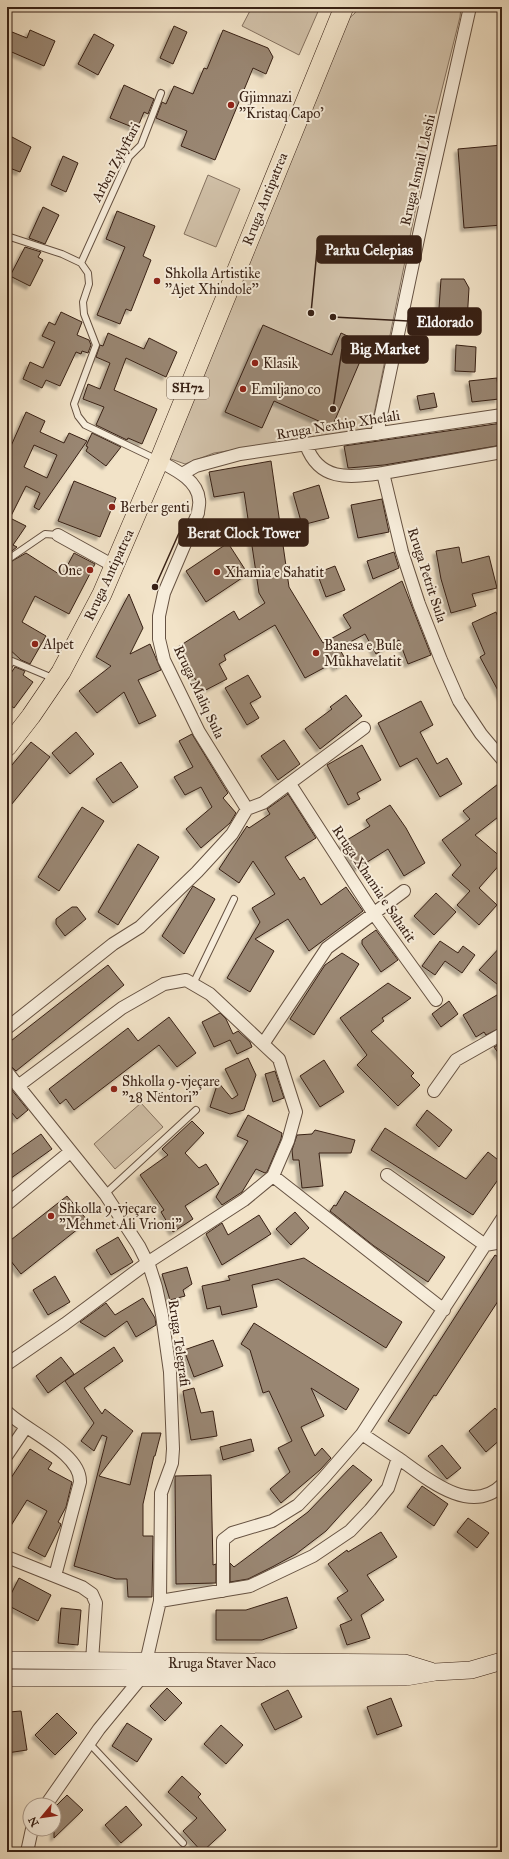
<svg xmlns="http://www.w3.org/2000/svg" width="509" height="1859" viewBox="0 0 509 1859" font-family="'IM FELL Great Primer',serif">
	<defs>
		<filter id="shadow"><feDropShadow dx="-3.5" dy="3.5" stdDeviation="1" flood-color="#0004"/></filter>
	</defs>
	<rect width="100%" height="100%" fill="#f2e3c8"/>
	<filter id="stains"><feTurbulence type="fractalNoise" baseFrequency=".005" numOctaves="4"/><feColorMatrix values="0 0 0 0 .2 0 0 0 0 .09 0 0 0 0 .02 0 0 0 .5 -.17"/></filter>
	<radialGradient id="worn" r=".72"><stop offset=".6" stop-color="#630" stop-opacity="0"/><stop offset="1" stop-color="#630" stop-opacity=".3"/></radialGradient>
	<path fill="#d2c2aa" stroke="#857260" d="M252,7H320L299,55L242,26Z
		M358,7H461L460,17L431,133L371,429L214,453L185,464L168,458L344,23L355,13Z
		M208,175L240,189L216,247L184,234Z
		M141,1103L163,1127L115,1169L94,1144Z
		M7,1417L19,1428L7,1445Z"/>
	<path fill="#998672" stroke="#382115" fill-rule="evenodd" filter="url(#shadow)" d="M174,26L187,32L173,64L160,58Z
		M7,30L27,38L30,30L55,41L44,66L7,50Z
		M223,30L268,48L273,57L266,74L253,68L215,160L181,146L187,131L156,118L162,102L166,104L174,86L193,94L204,68L207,69Z
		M94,34L114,45L98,75L78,64Z
		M124,85L154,99L148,114L144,112L137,129L110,118Z
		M12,137L31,147L20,172L7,167V147Z
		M502,145V225L464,228L458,149Z
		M63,156L78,163L66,192L51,185Z
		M43,207L59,215L45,244L29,238Z
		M117,211L155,226L143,256L151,260L131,311L126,309L120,324L97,315L125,247L106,239Z
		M25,247L41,252L38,257L43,260L30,286L10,276Z
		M441,279H464L469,288L467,322L460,325L438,323Z
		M61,312L82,322L77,335L89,340L91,345L88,353L82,351L81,354L76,352L60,386L46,380L42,388L23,379L30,362L43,368L55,342L42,336L49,322L55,325Z
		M263,325L332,355L341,333L367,345L332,427L274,401L262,428L225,412Z
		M108,333L144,349L149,338L177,352L166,377L126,358L114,390L157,409L142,444L128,438L127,440L96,425L104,407L83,399L88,384L100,389L110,363L96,357L100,345L103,346Z
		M456,345L476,347L475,372L455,371Z
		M497,378L499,399L472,402L469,381Z
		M434,393L437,407L420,410L417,396Z
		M26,412L45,421L40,432L64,443L69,433L87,441L39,510L34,507L40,493L26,486L10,518L26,526L13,545L17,547L7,555V455ZM34,445L57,455L47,478L24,467Z
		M502,423V445L384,465L348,468L344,446Z
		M92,433L121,447L106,466L86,451L88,447L86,446Z
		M271,461L289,587L323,643L351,628L343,615L402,581L431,655L408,664L399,640L376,654L365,634L339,648L347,662L336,668L333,663L305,678L275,625L224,655L226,660L219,664L227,679L202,692L178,647L234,611L239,620L265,603L259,593L244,492L214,497L209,472Z
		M74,481L116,498L100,537L58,521Z
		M319,485L329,518L302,525L293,493Z
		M382,499L389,532L358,538L351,505Z
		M228,543L248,574L206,602L186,571Z
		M459,547L462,563L489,556L497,588L472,594L476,606L451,613L441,579L436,551Z
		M394,552L399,568L373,579L367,561Z
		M26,553L62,576L74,553L95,564L69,614L35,596L22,622L46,636L30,664L21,660L7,647V564Z
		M335,566L345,590L326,597L317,573Z
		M129,594L143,628L130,654L150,644L161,670L138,680L156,716L139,724L124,692L97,713L79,691L111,666L96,657Z
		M496,612L502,627V698L480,657L485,654L472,623Z
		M15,667L25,671L23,675L33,682L14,708L7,703V679Z
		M248,675L261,697L250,703L259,718L247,725L225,688Z
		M346,695L362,716L320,749L305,729L332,709L330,707Z
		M421,701L433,725L420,732L437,764L447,758L462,784L440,797L417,758L400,767L378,723Z
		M76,732L94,754L70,774L52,753Z
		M192,734L228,793L223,798L236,813L230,823L201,848L186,829L212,807L201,787L185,795L174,777L193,767L179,741Z
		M284,740L300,764L278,780L261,756Z
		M31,742L50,757L7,810V771Z
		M362,745L381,780L357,793L360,799L348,805L327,765Z
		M121,762L138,787L113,803L96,779Z
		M502,781V814L475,835L502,858V862L479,888L497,905L479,925L457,905L470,891L452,875L461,865L442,840L470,819L463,811Z
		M288,794L316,838L285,857L300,880L304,877L321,905L346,887L363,911L309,951L288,919L255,939L274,951L250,992L227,978L260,922L252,908L275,894L253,861L239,883L219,869L247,826L249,828L270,814L267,809Z
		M390,805L406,828L425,863L404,876L388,849L356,869L342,843L370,826L366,820Z
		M82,807L104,821L59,891L38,877Z
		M138,844L159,857L118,925L98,912Z
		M193,886L215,899L184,954L162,936Z
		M436,893L456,912L434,935L414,916Z
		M72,907H77L86,919L65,936L56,924V919Z
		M376,930L398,960L381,972L362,944V940Z
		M440,941L458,953L463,946L475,955L462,973L445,961L435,975L422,966Z
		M502,945V988L479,970Z
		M342,953L359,964L314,1035L290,1019L325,965Z
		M108,965L124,985L16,1071L7,1062V1044Z
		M388,983L411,998L382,1018L384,1021L371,1031L414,1073L411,1076L420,1085L398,1106L357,1065L367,1055L340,1018Z
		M502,992V1027L486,1035L484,1032L476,1037L463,1015Z
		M449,1001L458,1014L441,1027L432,1014Z
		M220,1013L226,1019L233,1034L238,1031L250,1042L252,1047L237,1054L230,1040L214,1047L202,1022Z
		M169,1017L196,1053L177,1067L159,1045L74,1110L66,1099L60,1104L49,1089L128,1028L138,1041Z
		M502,1043V1058L494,1047Z
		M248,1058L256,1075L244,1110L230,1114L210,1107L218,1082L232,1099L238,1095L225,1069Z
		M324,1060L344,1092L320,1107L300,1076Z
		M275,1071L284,1098L273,1102L265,1074Z
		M7,1084L28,1110L17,1119L7,1107Z
		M427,1110L452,1130L439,1147L416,1125Z
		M248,1115L282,1133L281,1139L267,1172L265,1173L256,1169L242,1192L222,1205L216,1197L248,1141L237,1136Z
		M192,1121L204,1133L185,1153L199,1168L206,1164L219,1184L185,1206L193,1219L173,1232L161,1212L164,1210L140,1175L168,1155L162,1149Z
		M385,1128L466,1179L488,1152L502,1163V1174L473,1215L371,1150Z
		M315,1130L355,1140L351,1153H319L323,1186L302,1188L299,1160H293L292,1150L297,1135L312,1134Z
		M41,1134L52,1149L7,1181V1158Z
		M345,1191L445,1257L428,1282L374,1246L330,1211L334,1205L336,1206Z
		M67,1196L88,1221L21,1274L7,1256V1243Z
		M295,1212L309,1228L291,1245L276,1229Z
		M259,1215L271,1234L222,1265L206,1234L222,1223L228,1235Z
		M118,1237L133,1262L111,1275L96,1250Z
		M495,1255L502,1259V1295L436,1396L434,1395L409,1434L388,1421Z
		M304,1258L402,1322L386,1348L278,1279L252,1285L257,1307L222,1315L220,1306L207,1309L202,1286L230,1280L228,1276Z
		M187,1267L192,1284L183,1290L185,1296L170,1300L162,1274Z
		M55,1276L70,1302L48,1315L33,1290Z
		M143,1298L155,1318L156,1325L136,1337L127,1321L105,1337L80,1322L106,1303L115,1315Z
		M254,1323L359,1389L346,1410L311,1388L324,1416L301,1427L315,1456L322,1448L331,1458L320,1470L281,1503L270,1489L290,1472L278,1448L292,1441L269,1391L263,1393L250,1350L241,1344Z
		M213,1340L223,1366L194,1377L184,1350Z
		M114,1347L123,1361L84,1388L102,1414L105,1409L133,1431L99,1476L130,1485L142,1433H161L155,1456H154L143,1504V1536H153L152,1597H128L127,1579H116L74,1566L107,1437L102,1435L94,1451L81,1441L94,1423L65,1381Z
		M61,1357L74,1374L48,1393L36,1376Z
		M194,1388L201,1413L213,1411L217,1436L191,1440L183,1391Z
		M495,1408L502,1416V1438L486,1452L469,1431Z
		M251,1439L254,1451L223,1460L220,1447Z
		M442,1445L461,1468L447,1479L428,1456Z
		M30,1449L52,1463L48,1469L72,1482L66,1507L58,1522L61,1524L60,1527L45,1557L28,1548L47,1511L27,1500L7,1532V1484Z
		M353,1465L372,1480L326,1531L296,1554L274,1566L248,1579L230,1582V1563L234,1567L308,1512Z
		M211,1475L213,1565L216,1564V1583L176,1584L175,1478V1476Z
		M422,1486L448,1504L434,1526L407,1507Z
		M468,1518L489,1533L477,1548L457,1532Z
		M381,1532L397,1557L367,1575L384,1600L361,1615L370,1638L347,1645L340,1625L352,1620L337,1598L348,1591L328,1564L347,1550L348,1552Z
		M19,1578L51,1595L38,1621L7,1605V1602Z
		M287,1597L297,1628L262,1640H216V1610H246Z
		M61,1608L81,1610L78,1645L58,1643Z
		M167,1688L182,1703L165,1721L150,1706Z
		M288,1690L302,1717L275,1730L261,1704Z
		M391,1698L402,1726L377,1735L367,1707Z
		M21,1711L27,1750L7,1753V1719H10L9,1712Z
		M57,1713L77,1733L55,1755L35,1735Z
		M127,1723L152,1739L137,1762L112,1746Z
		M221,1725L243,1745L226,1764L204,1744Z
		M182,1776L201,1794L198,1797L226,1830L202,1852L183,1831L197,1818L168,1792Z
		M67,1795L83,1810L54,1838V1808Z
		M126,1806L142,1825L121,1843L105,1825Z"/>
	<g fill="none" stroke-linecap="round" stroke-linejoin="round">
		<g stroke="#665242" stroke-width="8">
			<path id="lane" d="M7,236L62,254L81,263
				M158,460L85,425L78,416L74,404L96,345L84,314L83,302L89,284L88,273L81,263L129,157L141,145L161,93
				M7,560L45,534L58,535
				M7,669L12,661L55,679
				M7,933L8,914
				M193,984L234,899
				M105,1194L196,1110
				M89,1743L183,1843"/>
		</g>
		<g stroke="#665242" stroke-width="14">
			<path id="street" d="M377,434L421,225L470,7
				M306,445C320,483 351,477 383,473L402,552L419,604L441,660L459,701L481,734L502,759
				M159,461C174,469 198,480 199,500C200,504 198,509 198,513L164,593L159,616V639L164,660L199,732L247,809L263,803L364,728
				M383,473L502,452
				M182,474L196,466L240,454L502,415
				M58,535L114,566
				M290,784L374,914L436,1000
				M7,1028L113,944L140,927L197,872L232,834L247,809
				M263,1044L327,948L404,891
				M7,1072L105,1194L139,1246L150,1268L156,1287L162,1315L170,1372L173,1449L172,1463L161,1493L160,1601L146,1662
				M434,1091L456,1060L502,1034
				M387,1175L485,1245L502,1242
				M273,1176L444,1310
				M7,1204L70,1152
				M7,1364L65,1324L147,1263L244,1200L273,1176L288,1141L296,1112L279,1059L210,994L186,980L164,984L122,1008L18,1086
				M7,1412C26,1431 81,1453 80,1482L55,1576
				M7,1455L26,1427
				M398,1458C425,1477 470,1517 502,1485
				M7,1557L82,1587L92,1594L96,1603L92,1661
				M223,1591V1540L232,1533L272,1521L298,1505L322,1480L362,1434L502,1219
				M160,1601L250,1586L313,1556L350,1531L370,1510L388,1488L398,1458L362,1434
				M46,1805L99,1729L141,1678
				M27,1852L32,1829"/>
		</g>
		<g stroke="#382115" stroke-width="18">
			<path id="secondary" d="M7,1660L405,1663L431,1671
				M7,1678L406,1677L435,1672L471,1670L502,1661"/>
		</g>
		<g stroke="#382115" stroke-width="20">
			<path id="primary" d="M7,747L31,716L61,672L102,594L159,461L344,7"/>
		</g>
		<use href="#lane" stroke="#f7eddb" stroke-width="6"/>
		<use href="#street" stroke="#f7eddb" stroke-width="12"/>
		<use href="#secondary" stroke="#f7eddb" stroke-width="17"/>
		<use href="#primary" stroke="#f2e3c8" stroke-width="19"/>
	</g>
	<g fill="#8f2418" stroke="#f7eddb" stroke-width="1.5">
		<circle cx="231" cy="105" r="4"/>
		<circle cx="157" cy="281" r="4"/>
		<circle cx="255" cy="363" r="4"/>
		<circle cx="243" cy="389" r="4"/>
		<circle cx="112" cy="507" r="4"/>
		<circle cx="90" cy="570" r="4"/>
		<circle cx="217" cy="572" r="4"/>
		<circle cx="35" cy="644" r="4"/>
		<circle cx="316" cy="653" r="4"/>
		<circle cx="114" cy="1089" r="4"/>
		<circle cx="51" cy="1216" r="4"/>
	</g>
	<g text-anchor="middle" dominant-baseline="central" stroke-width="4" stroke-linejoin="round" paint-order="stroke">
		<rect fill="#f7eddb" stroke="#715e50" stroke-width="1" x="167" y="377" width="42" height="22" rx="3"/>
		<g font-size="13" font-weight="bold" fill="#382115">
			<text x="188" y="388">SH72</text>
		</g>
		<g font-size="14" fill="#382115" stroke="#f7eddb" text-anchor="start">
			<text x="239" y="97">Gjimnazi<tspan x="239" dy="16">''Kristaq Capo'</tspan></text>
			<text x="165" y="273">Shkolla Artistike<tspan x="165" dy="16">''Ajet Xhindole''</tspan></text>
			<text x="263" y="363">Klasik</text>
			<text x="251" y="389">Emiljano co</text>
			<text x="120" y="507">Berber genti</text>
			<text x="82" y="570" text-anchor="end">One</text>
			<text x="225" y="572">Xhamia e Sahatit</text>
			<text x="43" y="644">Alpet</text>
			<text x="324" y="645">Banesa e Bule<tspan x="324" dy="16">Mukhavelatit</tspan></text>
			<text x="122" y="1081">Shkolla 9-vjeçare<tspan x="122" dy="16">"28 Nëntori"</tspan></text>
			<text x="59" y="1208">Shkolla 9-vjeçare<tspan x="59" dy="16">"Mehmet Ali Vrioni"</tspan></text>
		</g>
		<g font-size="14" fill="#382115" stroke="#f7eddb">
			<text transform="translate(116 162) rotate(-62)">Arben Zylyftari</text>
			<text transform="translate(418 170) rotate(-77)">Rruga Ismail Lleshi</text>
			<text transform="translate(265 199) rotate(-68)">Rruga Antipatrea</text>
			<text transform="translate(338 425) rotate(-9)">Rruga Nexhip Xhelali</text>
			<text transform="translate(109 575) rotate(-65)">Rruga Antipatrea</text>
			<text transform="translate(427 575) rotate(72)">Rruga Petrit Sula</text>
			<text transform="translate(199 692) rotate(65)">Rruga Maliq Sula</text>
			<text transform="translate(374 884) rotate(56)">Rruga Xhamia e Sahatit</text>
			<text transform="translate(179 1343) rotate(82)">Rruga Telegrafi</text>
			<text x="222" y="1663">Rruga Staver Naco</text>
		</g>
	</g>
	<path fill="none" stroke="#382115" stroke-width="1.5" d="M311 313L317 250M333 317L408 321M333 409L342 349M155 587L179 533"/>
	<g fill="#382115" stroke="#f7eddb" stroke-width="1.5">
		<circle cx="311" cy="313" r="4"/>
		<circle cx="333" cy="317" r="4"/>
		<circle cx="333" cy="409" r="4"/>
		<circle cx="155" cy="587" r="4"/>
	</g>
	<g fill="#382115" stroke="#382115" stroke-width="1.5">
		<rect x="317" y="236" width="104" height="27" rx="4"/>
		<rect x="408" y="308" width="73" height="27" rx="4"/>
		<rect x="342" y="336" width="86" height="27" rx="4"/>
		<rect x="179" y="519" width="129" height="27" rx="4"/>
	</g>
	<g font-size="15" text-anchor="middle" font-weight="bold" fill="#fff">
		<text x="369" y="255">Parku Celepias</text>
		<text x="445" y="327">Eldorado</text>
		<text x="385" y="354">Big Market</text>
		<text x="244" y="538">Berat Clock Tower</text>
	</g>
	<rect width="509" height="1859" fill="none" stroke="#f2e3c8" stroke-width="24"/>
	<rect x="8" y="8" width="493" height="1843" fill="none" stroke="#382115" stroke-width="2"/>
	<rect x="12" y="12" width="485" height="1835" fill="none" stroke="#382115"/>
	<g transform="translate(42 1817) rotate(241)"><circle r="19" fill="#f7eddb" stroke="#ab9b8c"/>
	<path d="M0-3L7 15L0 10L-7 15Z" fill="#8f2418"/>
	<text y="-6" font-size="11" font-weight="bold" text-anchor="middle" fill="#382115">N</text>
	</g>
	<rect width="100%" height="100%" filter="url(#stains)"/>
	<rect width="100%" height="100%" fill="url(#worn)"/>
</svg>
